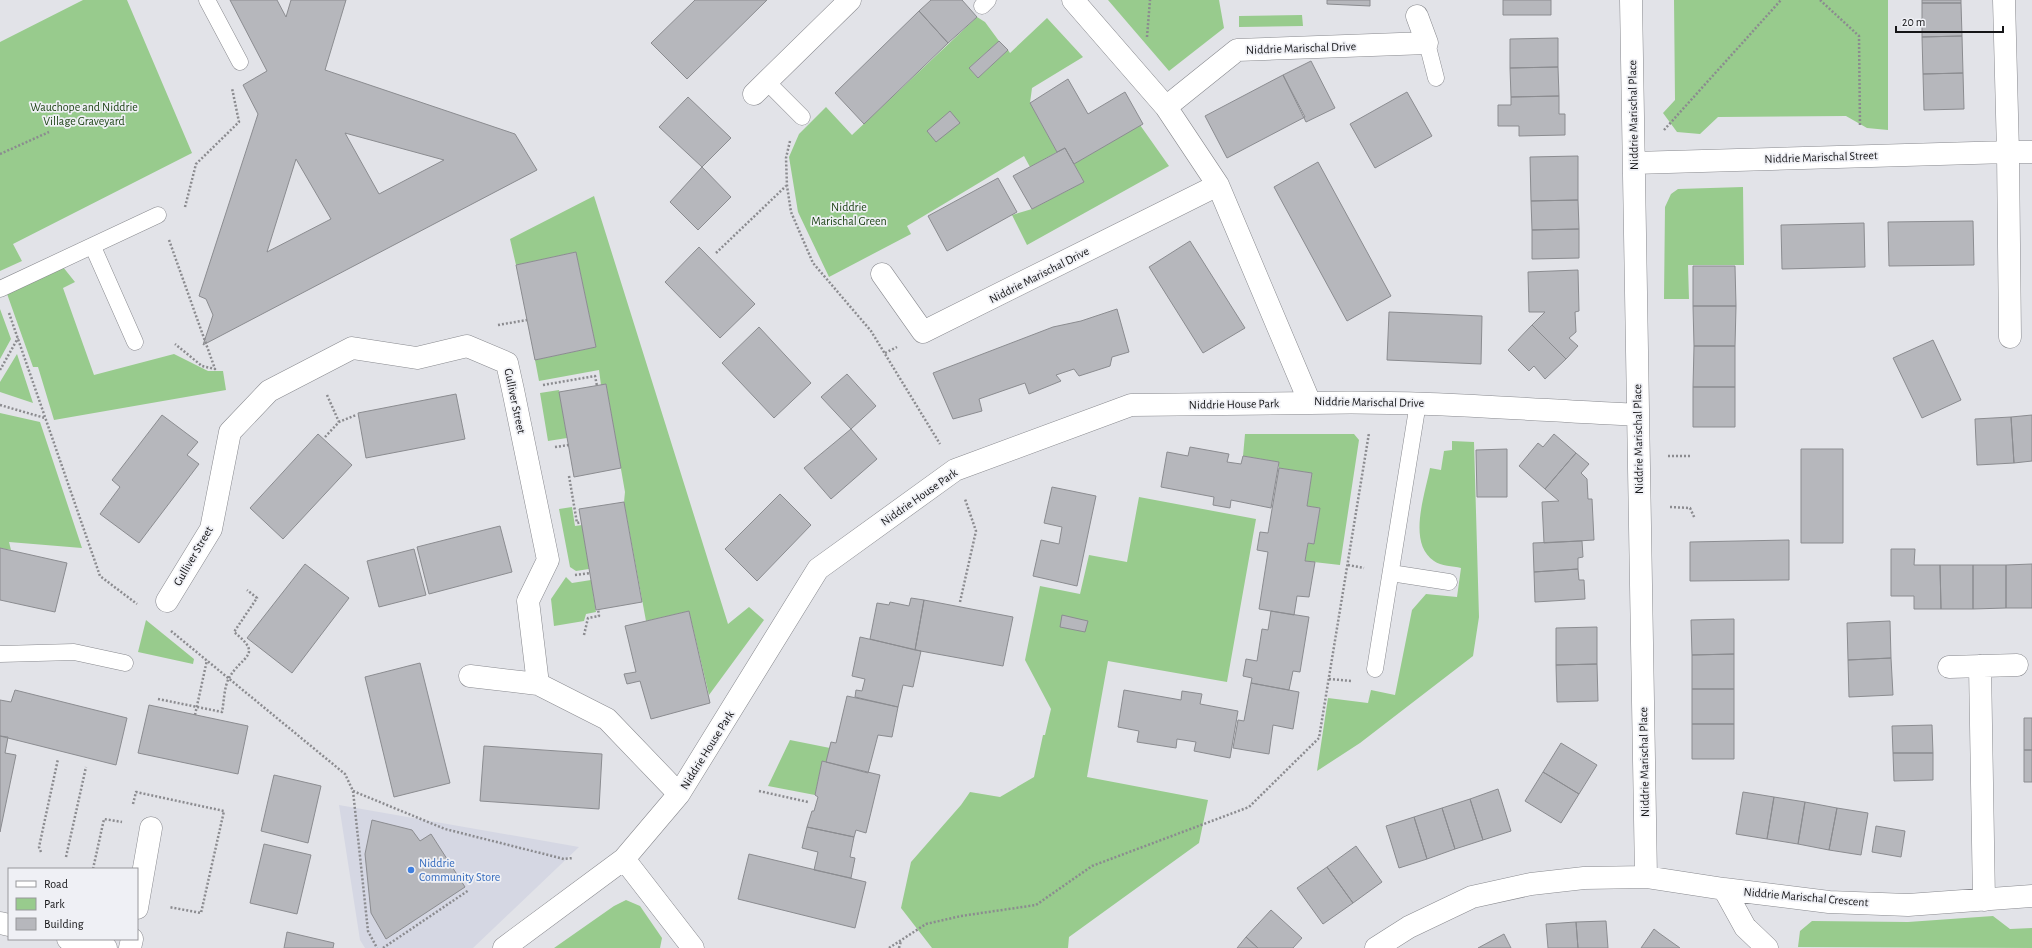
<svg xmlns="http://www.w3.org/2000/svg" width="2032" height="948" viewBox="0 0 2032 948" font-family="'Alegreya Sans',sans-serif">
	<rect width="100%" height="100%" fill="#e2e3e8"/>
	<path fill="#d5d7e3" d="M339,805L579,847L473,948H365L360,940Z"/>
	<path fill="#98cb8d" d="M83,0H127L192,153L13,244L22,261L0,271V42Z
		M1108,0H1219L1224,28L1169,71Z
		M1674,0H1888V130L1867,128L1846,116L1718,117L1700,134L1677,132L1663,113L1675,100Z
		M1302,15L1303,26L1239,27V16Z
		M977,17L985,22L999,41L969,68L978,78L1008,50L1010,53L1047,18L1083,57L1032,88L1030,103L1057,152L1030,167L1024,156L907,226L911,234L829,277L798,212L789,157L799,134L826,107L852,135Z
		M1140,125L1169,166L1027,245L1012,215L1032,209L1084,182L1074,164Z
		M1743,187L1744,265H1688L1689,299H1664L1665,207L1671,194L1678,189Z
		M594,196L728,624L749,607L764,620L709,695L689,611L646,621L624,502L625,492L606,384L601,385L599,370L539,381L535,360L596,347L576,252L516,265L510,239Z
		M63,267L75,282L63,288L94,375L174,354L208,371H223L226,390L54,420L38,367H33L6,291Z
		M0,309L11,339L0,359Z
		M17,354L33,403L0,392V382Z
		M559,390L567,438L548,441L540,393Z
		M0,413L40,422L82,548L9,542L11,550L0,548Z
		M1245,434H1354L1359,440L1340,565L1305,561L1308,543L1314,544L1320,508L1307,506L1312,473L1279,468V462L1243,456Z
		M1452,441L1474,442L1479,617L1473,656L1360,743L1317,771L1328,698L1368,703L1371,690L1395,695L1412,610L1426,594L1457,597L1461,568C1453,566 1441,566 1434,561C1407,543 1425,495 1430,468L1441,470L1444,451L1452,450Z
		M1139,497L1256,519L1227,682L1108,661L1087,777L1208,800L1199,843L1069,937L1068,948H932L901,908L911,862L961,805L970,792L1000,797L1034,777L1043,735H1045L1051,709L1025,660L1040,586L1080,594L1089,555L1127,562Z
		M572,507L575,526L582,525L589,569L576,571L570,567L559,509Z
		M566,577L572,583L591,580L596,612L586,614L584,621L554,626L551,599Z
		M146,620L194,659L193,664L138,652Z
		M790,740L830,748L826,762L822,761L815,795L768,786Z
		M626,900L640,906L662,938L660,948H554L614,906Z
		M1993,916L2010,929L2032,928V948L1798,947L1800,931L1812,921L1908,922Z"/>
	<path fill="#b6b7bc" stroke="#8b8c90" fill-rule="evenodd" d="M230,0H277L286,17L291,0H346L325,70L515,134L537,170L203,345L213,315L206,299L199,296L258,114L243,85L267,71ZM345,133L444,160L379,194ZM296,159L331,219L267,252Z
		M695,0H767L687,79L651,43Z
		M931,0H962L977,17L948,43L919,11Z
		M1327,0H1370V6L1327,4Z
		M1503,0H1551V15H1503Z
		M1922,0H1961V3H1922Z
		M1922,3H1961L1962,36L1922,37Z
		M919,11L948,43L864,124L835,93Z
		M1962,36L1963,73L1923,74L1922,37Z
		M1558,38V67L1510,68V39Z
		M999,41L1008,50L978,78L969,68Z
		M1311,61L1335,108L1306,122L1283,75Z
		M1558,67L1559,96L1511,97L1510,68Z
		M1963,73L1964,109L1924,110L1923,74Z
		M1283,75L1305,117L1227,158L1205,116Z
		M1068,79L1088,114L1125,92L1143,124L1074,164L1065,148L1057,152L1030,103Z
		M1407,92L1432,136L1375,168L1350,124Z
		M1559,96V114H1565V135L1519,136V126H1498V105H1511V97Z
		M688,97L731,138L702,167L659,127Z
		M950,111L960,123L936,142L927,131Z
		M1065,148L1084,182L1032,209L1013,176Z
		M1578,156V200L1531,201L1530,157Z
		M1318,162L1391,296L1347,321L1274,187Z
		M702,167L731,197L698,230L670,202Z
		M998,178L1017,212L947,251L928,216Z
		M1578,200L1579,229L1532,230L1531,201Z
		M1973,221L1974,265L1889,266L1888,222Z
		M1864,223L1865,267L1782,269L1781,225Z
		M1579,229V258L1532,259V230Z
		M1190,241L1245,328L1203,353L1149,267Z
		M699,247L755,304L720,338L665,282Z
		M576,252L596,347L535,360L516,265Z
		M1693,266H1735L1736,306H1693Z
		M1578,270L1579,311L1575,312L1576,332L1569,338L1578,346L1566,359L1532,325L1545,312H1529L1528,272Z
		M1693,306H1736L1735,346H1694Z
		M1117,309L1129,352L1112,357L1110,366L1079,376L1074,369L1056,375L1061,381L1029,394L1025,383L979,399L982,411L953,419L933,373L1053,327L1081,321Z
		M1389,312L1482,316L1481,364L1387,360Z
		M1532,325L1566,359L1545,379L1534,366L1529,371L1508,350Z
		M759,327L811,383L774,418L722,363Z
		M1933,340L1961,400L1922,418L1893,358Z
		M1694,346H1735V387H1693Z
		M847,374L876,406L851,429L821,397Z
		M606,384L621,468L574,477L559,392Z
		M1693,387H1735V427H1693Z
		M456,394L465,439L366,458L358,413Z
		M162,415L198,442L187,455L199,464L139,543L100,514L120,487L112,480Z
		M2032,415V461L2014,463L2011,417Z
		M2011,417L2014,463L1977,465L1975,419Z
		M851,429L877,459L831,499L804,468Z
		M318,434L352,465L283,539L250,508Z
		M1554,434L1576,453L1545,489L1519,466L1538,443L1543,447Z
		M1190,447L1229,454L1227,462L1241,464L1243,456L1279,462L1271,508L1231,500L1230,508L1213,505L1214,497L1161,487L1167,452L1188,456Z
		M1507,449V497H1477L1476,450Z
		M1801,449H1843V543H1801Z
		M1576,453L1589,464L1581,473L1587,479L1588,499H1592L1594,540L1544,543L1542,502L1559,501L1545,489Z
		M1279,468L1312,473L1307,506L1320,508L1314,544L1308,543L1305,561L1315,562L1309,597L1297,596L1294,615L1259,609L1268,552L1257,550L1260,532L1268,533Z
		M1052,487L1096,496L1077,586L1033,576L1041,540L1059,544L1062,527L1044,523Z
		M780,494L811,525L757,581L725,549Z
		M624,502L642,602L596,610L579,509Z
		M500,526L512,572L429,594L417,547Z
		M1789,540V580L1690,581V542Z
		M1582,541L1583,557L1578,558V569L1534,572L1533,543Z
		M0,548L67,563L55,612L0,600Z
		M414,549L426,595L379,607L367,561Z
		M1891,549H1915L1914,565H1940L1941,609H1914V596H1891Z
		M305,564L349,598L292,673L247,638Z
		M2032,564V608H2006V565Z
		M1940,565H1973V609H1941Z
		M1973,565H2006V608L1973,609Z
		M1578,569L1579,580H1584L1585,599L1535,602L1534,572Z
		M911,598L924,600L915,650L870,639L877,603L889,605L890,602L909,606Z
		M924,600L1013,617L1003,666L915,650Z
		M689,611L710,703L651,719L640,681L627,684L624,674L636,672L625,626Z
		M1271,611L1309,617L1300,672L1293,671L1289,690L1251,683L1252,678L1243,676L1246,659L1257,661L1262,629L1268,630Z
		M1062,615L1088,621L1085,632L1060,627Z
		M1734,619V654L1692,655L1691,620Z
		M1890,621L1891,658L1848,660L1847,623Z
		M1597,627V664L1556,665V628Z
		M860,637L921,651L913,687L903,685L898,707L855,697L856,690L862,691L865,679L852,676Z
		M1734,654V689H1692V655Z
		M1891,658L1893,695L1849,697L1848,660Z
		M420,663L450,783L394,797L365,677Z
		M1597,664L1598,701L1557,702L1556,665Z
		M1251,683L1299,692L1293,729L1273,725L1269,754L1233,748L1238,720L1244,721Z
		M1692,689H1734V724H1692Z
		M15,690L127,718L116,765L0,736V700L11,702Z
		M1124,690L1181,700L1182,691L1202,694L1200,704L1238,711L1230,758L1194,751L1196,742L1177,739L1176,748L1137,742L1139,731L1118,727Z
		M847,696L898,707L892,737L878,735L868,773L826,762L831,742L836,743Z
		M149,705L248,726L238,774L138,753Z
		M2024,718H2032V750H2024Z
		M1692,724H1734V759H1692Z
		M1932,725L1933,753H1893L1892,726Z
		M0,736L8,737L5,753L16,755L0,832Z
		M1561,743L1597,765L1579,794L1543,772Z
		M484,746L602,754L599,809L480,801Z
		M2024,750H2032V782H2024Z
		M1893,753H1933V780L1894,781Z
		M822,761L880,775L866,833L856,830L854,837L807,827L812,811H814L818,797L815,795Z
		M1543,772L1579,794L1561,823L1525,801Z
		M274,775L321,786L308,843L261,831Z
		M1498,789L1511,831L1483,840L1470,799Z
		M1743,792L1774,797L1767,839L1736,834Z
		M1774,797L1805,802L1798,844L1767,839Z
		M1470,799L1483,840L1455,849L1442,808Z
		M1805,802L1837,808L1829,850L1798,844Z
		M1442,808L1455,849L1427,859L1414,817Z
		M1837,808L1868,813L1861,855L1829,850Z
		M1414,817L1427,859L1399,868L1386,826Z
		M372,820L412,830L420,841L431,834L465,887L386,939L371,913L365,854Z
		M1876,826L1905,831L1901,857L1872,852Z
		M807,827L854,837L850,857L855,858L851,878L814,870L818,852L802,848Z
		M264,844L311,855L297,914L250,903Z
		M1356,846L1382,882L1353,903L1327,867Z
		M749,854L866,882L855,928L738,899Z
		M1327,867L1353,903L1323,924L1297,888Z
		M1271,910L1302,938L1293,948H1258L1246,937Z
		M1606,921L1608,948H1578L1576,922Z
		M1576,922L1578,948H1548L1546,924Z
		M1654,929L1659,933L1680,948H1641Z
		M287,932L334,943L333,948H284Z
		M1504,934L1511,948H1478Z
		M1246,937L1258,948H1237Z"/>
	<g fill="none" stroke-linecap="round" stroke-linejoin="round">
		<g stroke="#88898e" stroke-width="17">
			<path id="service" d="M207,0L240,62
				M982,6L988,0
				M1427,43L1436,78
				M766,81L802,117
				M93,247L135,342
				M0,289L158,215
				M1391,573L1449,582
				M0,654L74,652L125,663
				M1375,669L1418,403"/>
		</g>
		<g stroke="#88898e" stroke-width="23">
			<path id="minor" d="M1073,0L1166,107L1218,185L1310,403C1420,400 1529,410 1638,415
				M1631,0L1646,877
				M754,94L850,0
				M1166,107L1237,50L1427,43L1417,16
				M1634,163L2008,152L2004,0
				M882,274L923,332L1218,185
				M2010,337L2008,152H2032
				M167,601L211,529L230,432L269,391L352,348L417,358L467,346L507,363L513,390L548,560L528,601L538,684
				M1980,666L1984,900
				M1949,667L2017,665
				M470,676L538,684L607,719L679,794
				M624,859L693,948
				M1724,889L1745,927L1767,948
				M137,908L151,828
				M0,923L9,925
				M68,939L106,948
				M130,948L132,939
				M504,948L624,859L679,794L818,569L955,470L1131,405L1310,403
				M1376,948L1409,927L1472,897L1531,884L1584,878L1646,877L1724,889L1829,902L1908,905L2032,896"/>
		</g>
		<path stroke="#8b8b8f" stroke-width="2.5" stroke-dasharray="2 2" stroke-linecap="butt" d="M1820,0L1859,36L1860,127
			M1147,37L1150,0
			M1664,130L1781,0
			M790,141L786,158L787,186L791,212L813,263L871,331L940,444
			M0,154L49,132
			M185,207L196,164L239,122L232,88
			M169,240L215,369L202,366L175,344
			M716,253L786,186
			M9,313L100,576L137,604
			M498,325L527,320
			M885,353L897,347
			M0,370L18,338
			M543,385L595,376L597,386
			M327,395L339,422
			M0,405L45,418
			M325,437L339,422L356,415
			M555,447L569,445
			M1668,456H1690
			M569,476L577,523L581,522
			M1670,507L1690,508L1695,519
			M1348,565L1364,568
			M575,575L590,573
			M960,602L976,531L965,499
			M171,631L345,774L353,791L368,931L377,948
			M584,635L588,618L599,616L598,609
			M1329,679L1352,681
			M158,699L222,712C224,702 224,687 229,678C242,655 264,656 234,632L257,598L247,590
			M195,715L207,660
			M353,791L445,829L564,859L573,858
			M759,791L808,802
			M133,804L136,792L224,811L201,913L169,907
			M41,852L39,847L58,759
			M66,857L86,767
			M93,869L104,819L122,822
			M383,948L469,890
			M889,948L926,924L961,916L1036,905L1092,866L1249,807L1319,738L1369,433
			M899,948L901,941"/>
		<use href="#service" stroke="#fff" stroke-width="16"/>
		<use href="#minor" stroke="#fff" stroke-width="22"/>
	</g>
	<circle fill="#3f7fe0" stroke="#eff0f5" stroke-width="1.5" cx="411" cy="870" r="4"/>
	<g text-anchor="middle" dominant-baseline="central" stroke-width="3.5" stroke-linejoin="round" paint-order="stroke">
		<g font-size="12" fill="#151517" stroke="#eff0f5">
			<text transform="translate(1301 48) rotate(-2)">Niddrie Marischal Drive</text>
			<text transform="translate(1633 115) rotate(-91)">Niddrie Marischal Place</text>
			<text transform="translate(1821 157) rotate(-2)">Niddrie Marischal Street</text>
			<text transform="translate(1039 275) rotate(-27)">Niddrie Marischal Drive</text>
			<text transform="translate(515 401) rotate(78)">Gulliver Street</text>
			<text transform="translate(1369 402) rotate(1)">Niddrie Marischal Drive</text>
			<text transform="translate(1234 404) rotate(-1)">Niddrie House Park</text>
			<text transform="translate(1638 439) rotate(-91)">Niddrie Marischal Place</text>
			<text transform="translate(919 497) rotate(-35)">Niddrie House Park</text>
			<text transform="translate(193 556) rotate(-60)">Gulliver Street</text>
			<text transform="translate(707 750) rotate(-58)">Niddrie House Park</text>
			<text transform="translate(1644 762) rotate(-91)">Niddrie Marischal Place</text>
			<text transform="translate(1806 897) rotate(5)">Niddrie Marischal Crescent</text>
		</g>
		<g font-size="12" fill="#183f0f" stroke="#eff0f5">
			<text x="84" y="107">Wauchope and Niddrie<tspan x="84" dy="14">Village Graveyard</tspan></text>
			<text x="849" y="207">Niddrie<tspan x="849" dy="14">Marischal Green</tspan></text>
		</g>
		<g font-size="12" fill="#366cbe" stroke="#eff0f5" text-anchor="start">
			<text x="419" y="863">Niddrie<tspan x="419" dy="14">Community Store</tspan></text>
		</g>
	</g>
	<rect x="8" y="868" width="130" height="72" fill="#eff0f5" stroke="#98989c"/>
	<rect x="16" y="881" width="20" height="6" fill="#ffffff" stroke="#98989c"/>
	<text x="44" y="888" font-size="12" fill="#151517">Road</text>
	<rect x="16" y="898" width="20" height="12" fill="#98cb8d" stroke="#98989c"/>
	<text x="44" y="908" font-size="12" fill="#151517">Park</text>
	<rect x="16" y="918" width="20" height="12" fill="#b6b7bc" stroke="#98989c"/>
	<text x="44" y="928" font-size="12" fill="#151517">Building</text>
	<path d="M1896 26v6h107v-6" fill="none" stroke="#151517" stroke-width="2"/>
	<text x="1902" y="26" font-size="12" fill="#151517" stroke="#eff0f5" stroke-width="3" paint-order="stroke">20 m</text>
</svg>
